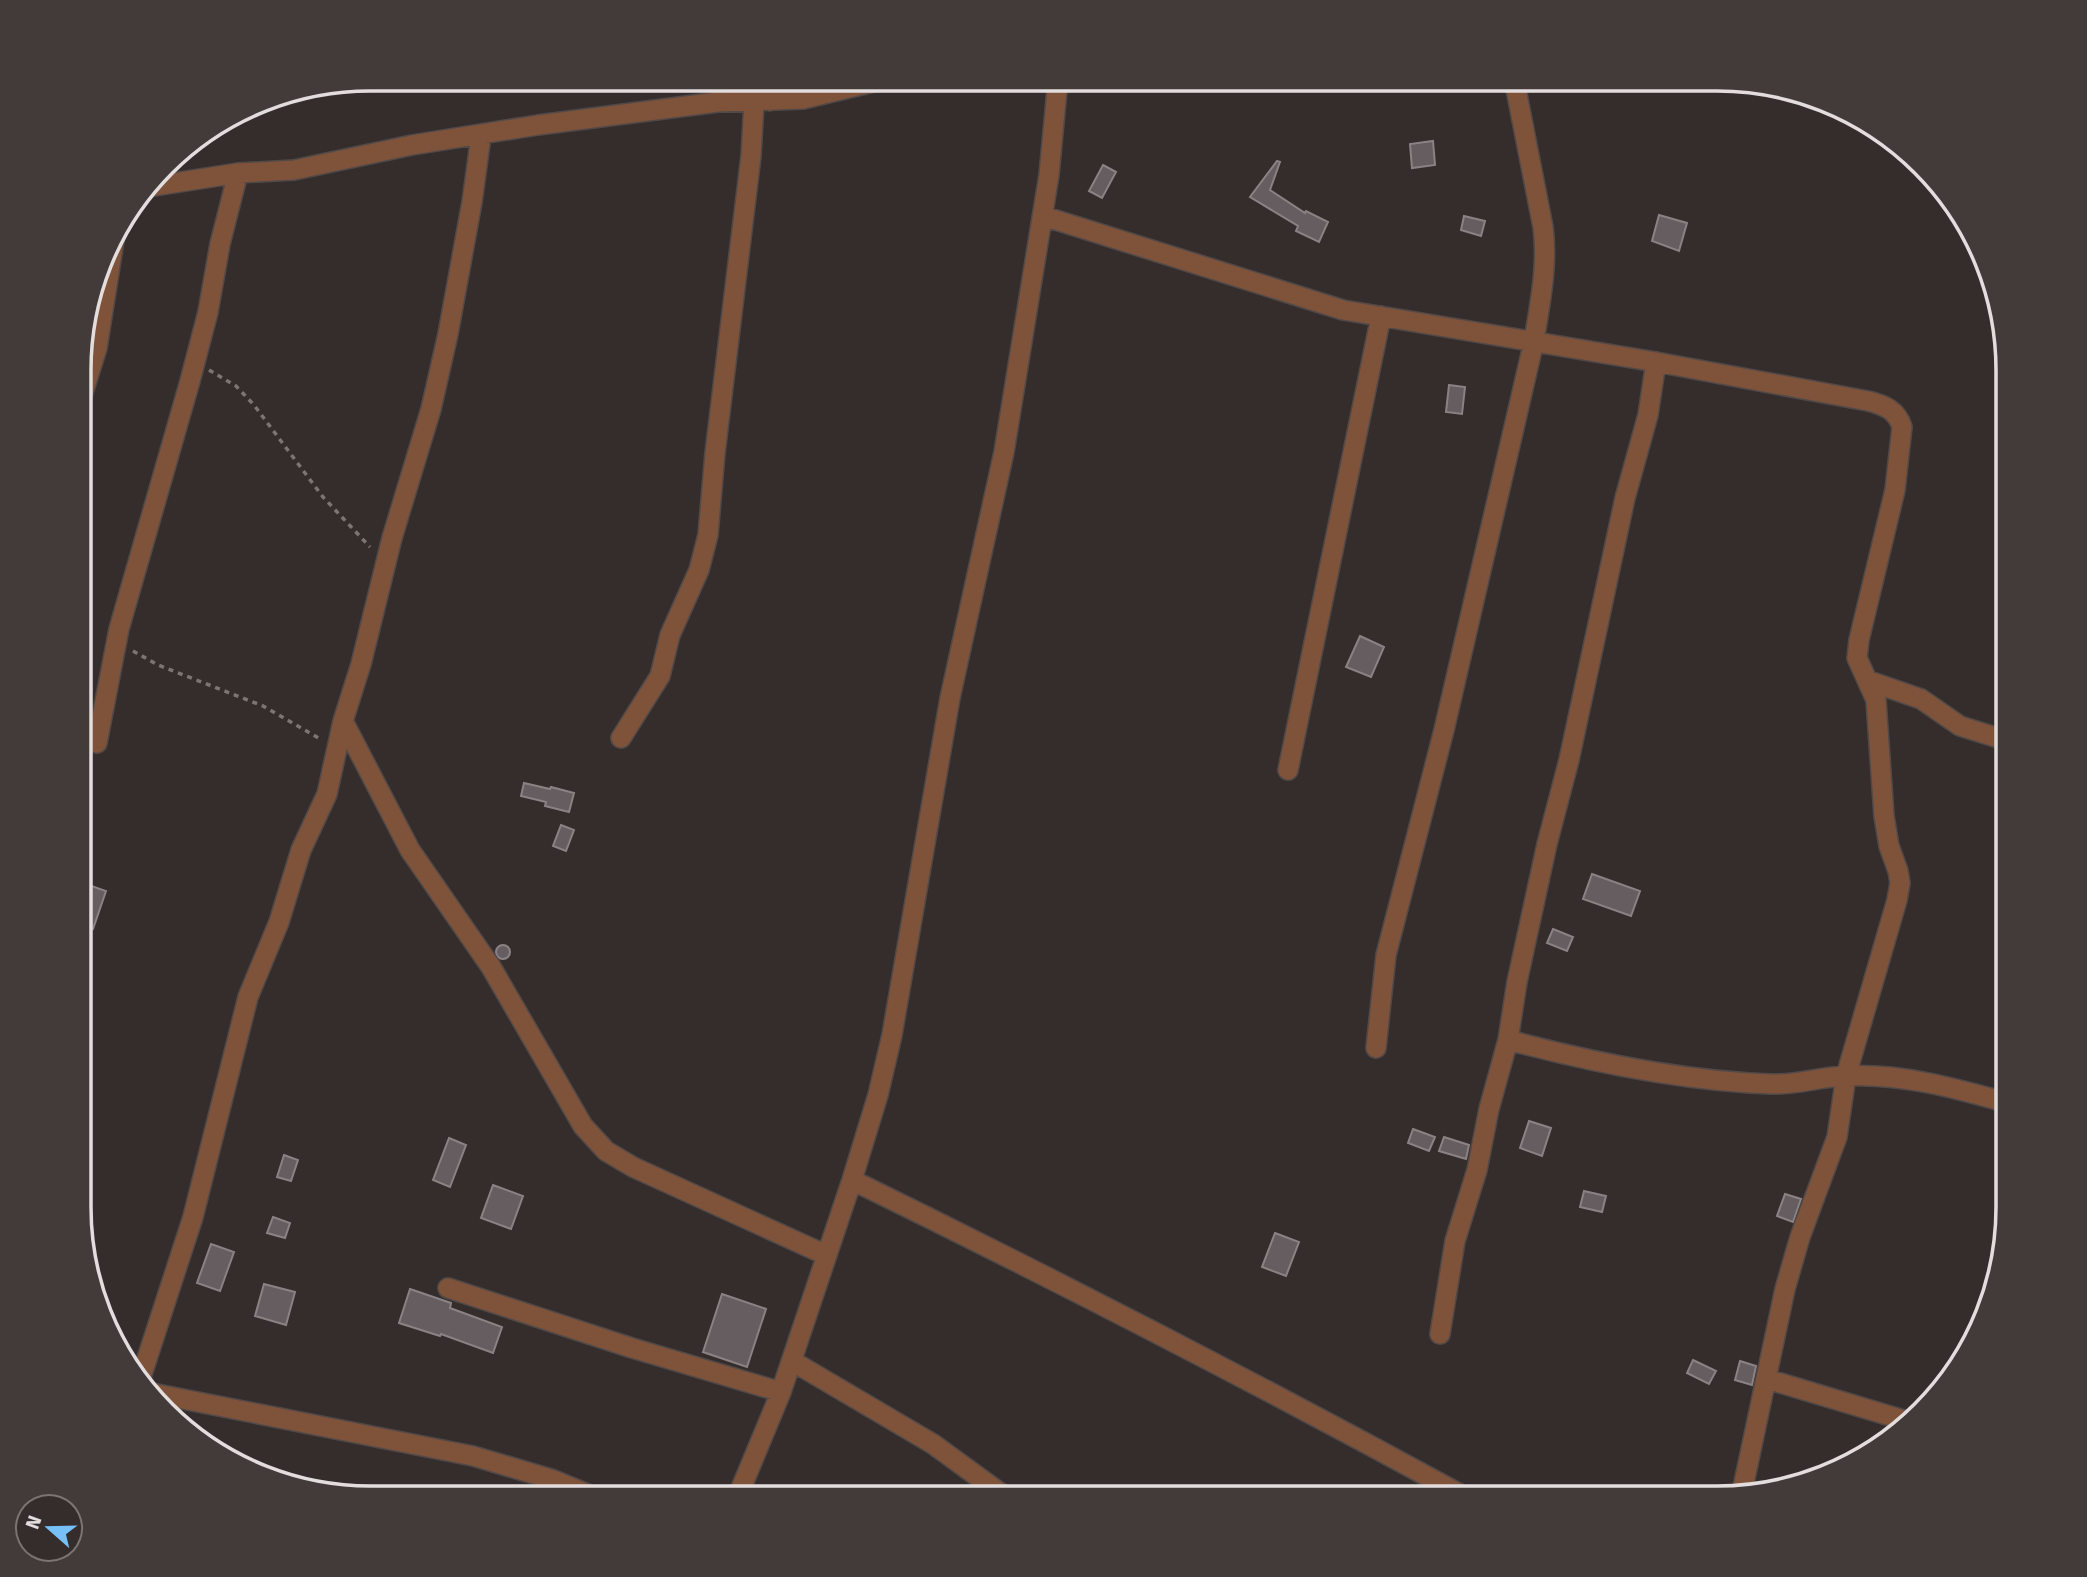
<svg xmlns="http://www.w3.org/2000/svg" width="2087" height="1577" viewBox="0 0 2087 1577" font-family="'Fira Sans',sans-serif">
	<rect width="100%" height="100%" fill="#342d2c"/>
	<path fill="#655d60" stroke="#8a8285" stroke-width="2" d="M1433,141L1435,165L1412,168L1410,144Z
		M1277,161L1280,162L1270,190L1305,213L1306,211L1328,222L1319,242L1296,231L1298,226L1250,197Z
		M1103,165L1116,172L1102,198L1089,191Z
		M1659,215L1687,223L1679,251L1652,241Z
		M1464,216L1485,221L1481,236L1461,230Z
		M1449,385L1465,387L1462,414L1446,412Z
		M1360,636L1384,647L1371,677L1346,667Z
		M524,783L550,789L551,787L574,793L569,812L545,806L546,802L521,796Z
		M561,825L574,830L566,851L553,846Z
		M1592,874L1640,891L1631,916L1583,899Z
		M80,882L106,891L93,929L80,925Z
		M1553,929L1573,937L1567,951L1547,943Z
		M496 952a7 7 0 1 1 14 0a7 7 0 1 1-14 0Z
		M1529,1121L1551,1128L1542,1156L1520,1148Z
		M1413,1129L1435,1137L1429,1151L1408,1143Z
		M1444,1137L1469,1145L1466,1159L1439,1151Z
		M449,1138L466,1145L450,1187L433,1180Z
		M284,1155L298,1160L291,1181L277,1177Z
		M493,1185L523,1196L511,1229L481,1218Z
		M1584,1191L1606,1196L1602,1212L1580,1207Z
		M1785,1194L1801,1199L1793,1222L1777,1216Z
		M273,1217L290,1223L285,1238L267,1233Z
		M1275,1233L1299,1242L1286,1276L1262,1267Z
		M211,1244L234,1252L220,1291L197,1283Z
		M264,1284L295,1292L286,1325L255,1316Z
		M410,1289L451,1303L450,1308L502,1327L493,1353L441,1334L440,1336L399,1323Z
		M722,1294L766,1309L747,1367L703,1352Z
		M1693,1360L1716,1371L1709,1384L1687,1373Z
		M1740,1361L1756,1366L1752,1385L1735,1380Z"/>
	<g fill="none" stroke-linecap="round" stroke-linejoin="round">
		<g stroke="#504948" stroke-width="22">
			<path id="minor" d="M770,101L772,79
				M148,187L238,173L294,170L412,145L538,125L718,102L803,99L886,79
				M1043,216L1343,310L1656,362L1868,401C1884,405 1897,410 1902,427L1895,490L1859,640L1857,658L1876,700L1884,816L1889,846L1898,871L1900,883L1897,900L1846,1076L1837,1137L1800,1237L1785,1289L1742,1492
				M81,399L97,348L116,228
				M1869,681L1921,699L1960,726L2008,741
				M343,721L410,850L491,967L583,1126L606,1151L633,1167L826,1255
				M621,738L660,676L670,635L699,570L708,535L715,453L751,156L754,102
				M97,743L119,629L190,381L208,312L220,244L238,173
				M1288,770L1381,316
				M1508,1040C1594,1063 1682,1081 1771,1084C1796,1085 1820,1077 1845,1076C1900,1073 1955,1088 2008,1103
				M1376,1048L1386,955L1444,730L1534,341C1540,303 1548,265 1543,227L1514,79
				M852,1180C1056,1280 1258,1384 1458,1493L1463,1498
				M448,1288L632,1348L781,1392
				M1440,1334L1455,1241L1477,1170L1489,1109L1508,1040L1517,982L1547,844L1569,760L1625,498L1648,415L1656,362
				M792,1361L933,1444L1007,1498
				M141,1377L193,1217L248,997L279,922L301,850L327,794L343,721L361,664L392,538L431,409L448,334L472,202L481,136
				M1767,1379L1907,1421
				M152,1393L473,1456L551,1479L597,1498
				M737,1498L781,1392L852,1180L878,1095L892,1035L950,698L1004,452L1049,175L1058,79"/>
		</g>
		<path stroke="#7b7574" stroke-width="3.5" stroke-dasharray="5 5" stroke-linecap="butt" d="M209,370L236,386L254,405L323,497L370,547
			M133,651L158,665L263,706L322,740"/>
		<use href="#minor" stroke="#7f523a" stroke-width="19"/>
	</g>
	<path d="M0 0H2087V1577H0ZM370 91H1717A279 279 0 0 1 1996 370V1207A279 279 0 0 1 1717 1486H370A279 279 0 0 1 91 1207V370A279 279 0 0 1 370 91Z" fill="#423b3a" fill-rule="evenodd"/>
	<path fill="none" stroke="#e3dedd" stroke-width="3.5" d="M370 91H1717A279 279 0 0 1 1996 370V1207A279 279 0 0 1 1717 1486H370A279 279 0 0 1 91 1207V370A279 279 0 0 1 370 91Z"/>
	<g transform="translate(49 1528) rotate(290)"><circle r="33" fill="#342d2c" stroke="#7a7473" stroke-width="2"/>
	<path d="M0-5L12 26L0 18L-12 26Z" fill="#77c0f7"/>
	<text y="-10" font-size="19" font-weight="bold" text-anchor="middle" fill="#e3dedd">N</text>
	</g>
</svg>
